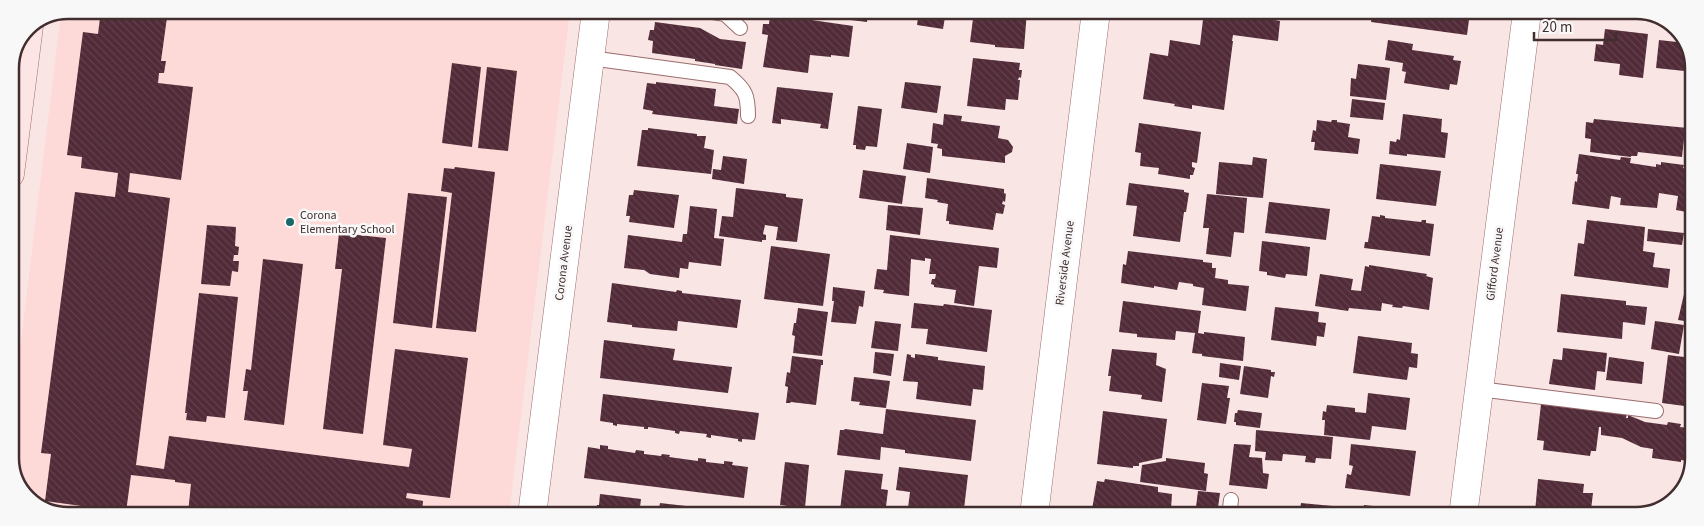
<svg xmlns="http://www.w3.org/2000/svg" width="1704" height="526" viewBox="0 0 1704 526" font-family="'Source Sans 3',sans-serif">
	<defs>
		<pattern id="building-back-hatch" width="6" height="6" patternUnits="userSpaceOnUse" patternTransform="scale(1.25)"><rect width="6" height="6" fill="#512b38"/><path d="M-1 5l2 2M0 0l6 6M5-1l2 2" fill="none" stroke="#63414c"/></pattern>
	</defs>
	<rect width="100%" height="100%" fill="#fae5e5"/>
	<path fill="#fdd9d8" d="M68,10L570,11L509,515L52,514L22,494L10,462V431L61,13Z"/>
	<path fill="url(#building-back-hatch)" d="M101,10H168L161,61H166L164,73H159L158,83L193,87L181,180L130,173L128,192L170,198L136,465L164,469L169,436L409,467L412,449L383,445L395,349L468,358L450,498L407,493L406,498L423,501L422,514H392L393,511L377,509L376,514H196L188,513L191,484L175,482V480L131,475L126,512L45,501L51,454L41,453L75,192L115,197L118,173L81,168L82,157L67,155L83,32L98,34Z
		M842,11H868L867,22L842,19Z
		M919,11H946L943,29L917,25Z
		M974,11H1027L1024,49L995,47V45L970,42Z
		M1204,11H1226L1280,21L1278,41L1233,35L1232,41H1233L1224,110L1192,105V109L1174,106L1175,104L1143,99L1150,53L1168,56L1170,40L1200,45Z
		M1253,12H1275L1274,15Z
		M1372,12H1470L1467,35L1371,22Z
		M1636,12H1652L1653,15L1636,13Z
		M770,14L853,26L849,57L831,55V57L810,55L808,73L763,67L768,35L762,34L763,24H769Z
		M655,22L700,28L720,39L746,42L742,69L715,65V64L695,61V59L652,53L653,41L648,40L650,30H654Z
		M1605,29L1648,34L1643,78L1619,75L1620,64L1594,61L1596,44L1603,45Z
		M1388,40L1413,44L1412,50L1454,56L1453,60L1461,61L1457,85L1450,84L1449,90L1404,83L1406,72L1402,71L1403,63L1385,60Z
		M1659,40L1686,43L1694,64V72L1656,68Z
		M973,58L1020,63L1019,70H1022L1021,78L1019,77L1018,80H1020L1018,100L1006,99L1005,110L967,106Z
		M452,63L481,67L472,147L442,143Z
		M1358,64L1390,68L1386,100L1350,96L1351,78L1356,79Z
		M487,67L517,71L508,151L478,148Z
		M656,82L716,89L714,106L739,109L737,124L652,114L653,111L643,109L647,83L656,84Z
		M905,82L941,86L937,113L901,108Z
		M777,87L833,93L828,129L820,128L821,124L781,119V124L772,123Z
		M1352,99L1385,103L1383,120L1350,117Z
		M858,106L882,109L877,147L866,146L865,150L856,149V145H853Z
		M944,114L962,116L961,121L1000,126L998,138L1008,140L1013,147L1012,152L1005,156V163L942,156V149L937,148L938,144L931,143L933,123L943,125Z
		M1403,114L1442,119L1441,132L1448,133L1445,158L1407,154V156L1389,154L1390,141L1396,142L1397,139L1400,140Z
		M1594,119L1688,128L1687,140L1684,139L1682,157L1638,152L1637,156H1631V157L1590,152L1591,139L1585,138L1586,122L1593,123Z
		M1317,120L1331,122L1332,120H1337V122L1350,124L1348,137L1360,139L1358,154L1314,150L1315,142H1311L1313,130L1316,131Z
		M1139,123L1201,132L1197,163L1192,162V167L1195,168L1193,175H1190V179L1158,174L1159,168L1140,166L1141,153L1135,152Z
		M648,128L697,134V136H706L704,148L714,150L711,174L637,166L642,130H648Z
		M907,143L933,147L930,173L903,169Z
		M1579,154L1620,160L1621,157L1631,158L1630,163L1656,167V164L1661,165V162L1684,165L1683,168L1693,171V215H1691L1692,213L1676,210L1678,196L1659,193L1657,208L1620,205L1621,198L1611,196L1609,209L1572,204L1575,181L1577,182L1578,174H1576Z
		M723,156L747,159L744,184L712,179L713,169L721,170Z
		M1253,157L1267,159L1263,198L1216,194L1219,162L1252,165Z
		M1380,164L1441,171L1436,206L1376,199Z
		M455,167L495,172L476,332L436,328L452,193L441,191L444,168L454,169Z
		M863,170L906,176L902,204L859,198Z
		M927,178L1004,189V193L1006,194L1005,202L1003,201L1002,204L1005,205L1003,214L996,213L993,230L949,224V221H946L948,204L937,202L938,200L925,198Z
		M1129,183L1184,190V192L1189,193L1186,212H1184L1180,242L1133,236L1137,206L1126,205Z
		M736,188L786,194V197L803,199L797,242L776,240L778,227L765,225L763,234L766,235V240H762V242L719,236L722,216L733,217Z
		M634,190L679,195L674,228L629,222L630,216H626L629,195H633Z
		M408,193L447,197L432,328L393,323Z
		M1207,194L1247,198L1244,233L1234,232L1231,257L1206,254L1209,228H1203Z
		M1269,202L1330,209L1326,240L1265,233Z
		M888,205L923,208L920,235L886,230Z
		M690,206L717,209L714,238L724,239L721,266L689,262L688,269L680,268L679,278L650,274L644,270L624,268L628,235L682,242L683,234H687Z
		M1380,215L1385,216V218L1421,222L1422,220H1426V223L1434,224L1430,256L1364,248L1365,242H1368L1372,216L1380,217Z
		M1587,220L1645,227L1643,251L1655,253L1653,267L1670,269L1668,288L1574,276L1578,243L1584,244Z
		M207,225L236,227L235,246L239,247L238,255H234L233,261H239L238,272L232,271L230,286L201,284Z
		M1648,229L1684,233L1682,245L1647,241Z
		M339,233L386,238L363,434L323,429L342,269H335Z
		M890,235L999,248L997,268L979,266L974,306L954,303L956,290L934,287V285L931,284L932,279H935L936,274H929L931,259L925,258V261L911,259L909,296L883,293L884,290L874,289L877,269L887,270Z
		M1262,241L1310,247L1307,276L1286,274L1285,278L1267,275V272L1259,271Z
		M771,246L830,254L823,306L764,299Z
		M1128,251L1203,260V262L1212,263V268H1216L1215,278L1228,280V284L1249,286L1246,311L1202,305L1204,288L1193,286V284L1179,282L1177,290L1154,286V288L1121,283L1123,264L1126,265Z
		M263,259L303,264L284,425L244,420L248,391H243L246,369L251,370Z
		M1369,265L1427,274L1426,276L1433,278L1429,310L1403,306L1402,308L1392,307L1393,305L1382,303L1381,311L1349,308L1348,311L1315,306L1320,274L1353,279L1351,290L1361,291L1365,266L1369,267Z
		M612,283L676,292L677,290L682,291V293L741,300L737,328L678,321L677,331L632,327V325L607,322Z
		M833,287L865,291L863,307L859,306L856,324L831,322L834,301H832Z
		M199,293L238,297L225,418L207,416L206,422L186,420L187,413H185Z
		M1561,294L1626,301V305L1647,307L1645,325L1623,322L1622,339L1557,332Z
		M1684,294L1693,296L1691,322L1678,320Z
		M1123,301L1201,311L1198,333L1204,334V332L1245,337L1243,361L1202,356V354L1192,353L1195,333L1176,331L1175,340L1137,337V334L1119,332Z
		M914,303L943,306L944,304L992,310L987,352L926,344L928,329L911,328Z
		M1275,307L1319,312L1318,322L1326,323L1324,337L1317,336L1316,346L1271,340Z
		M798,308L828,312L822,356L793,353L795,336L792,335L794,323H796Z
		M875,321L901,324L898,351L871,348Z
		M1655,321L1684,325L1679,354L1651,349Z
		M1690,328H1693V352L1688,351Z
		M1358,336L1412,343L1411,353L1418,354L1417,368L1409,367L1407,380L1353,373Z
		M604,340L675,349L673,360L732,367L728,393L600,378Z
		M1563,348L1607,353L1605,372L1597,371L1595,390L1549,384L1553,359L1562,360Z
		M1112,349L1157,353L1156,365L1166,369L1162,402L1141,399L1142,395L1109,391L1111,376H1108Z
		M875,352L894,354L891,376L873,373Z
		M907,354L911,355V357L915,358V354L938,357V360L985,366L983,390L973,389L971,406L916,399L918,382L903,381Z
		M1668,355L1692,358V407L1662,403Z
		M792,356L823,360V365H821L816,405L791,402L790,403H786L788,387L785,386L787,372L790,373Z
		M1609,357L1644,362L1642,384L1606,380Z
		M1220,363L1241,366L1239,380L1219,377Z
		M1244,366L1271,370V372H1275L1274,377L1271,376L1268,398L1240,394Z
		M854,377L890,381L886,408L859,405L860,402L851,401Z
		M1202,383L1229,386L1227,398H1230L1226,424L1197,420Z
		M1368,393L1410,398L1406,430L1372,426L1370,440L1324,435L1325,420H1322L1323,411L1326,412L1327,405L1355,408V412L1366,413Z
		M603,394L759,413L755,440L742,439V442L738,441V439L711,435V438L706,437L707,434L680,431L679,434L675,433V431L648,427V429H644V427L617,424V426L613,425V423L600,421Z
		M1541,404L1627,413L1626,418H1628V415L1645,422L1667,425L1668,422L1681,424L1680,427L1688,428L1686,443L1690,444L1687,461L1681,460V462L1652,458L1653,449L1641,447L1622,438L1601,435V427H1599L1596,451H1591L1590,456L1543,450L1544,441L1537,440Z
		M886,409L976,420L971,461L905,453V450L881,447L880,460L837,455L840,430H844L845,429L883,434Z
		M1238,410L1262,413L1260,428L1236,425V422H1234L1235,413H1237Z
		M1103,411L1167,419L1162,458L1139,463V466H1133V468L1097,464Z
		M1256,430L1333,437L1331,459L1316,458L1315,463L1305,462L1306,456L1283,454L1282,461L1265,460L1266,452L1255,451Z
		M1234,444L1251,445L1249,457L1262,458L1263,473L1269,474L1267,489L1229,485Z
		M1351,444L1416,451L1410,496L1345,488L1347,474L1351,475L1353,466L1349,465Z
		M600,445L608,446V449L635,453L636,450L644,451V454L661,456L662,454L670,455L669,457L698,461V458L706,459V462L724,464V461L733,462L732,465L748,467L744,498L584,478L588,447L600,449Z
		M1689,456H1692V474L1686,482Z
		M1166,458L1205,463L1204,473L1208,474L1206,491L1140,482L1142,465L1166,461Z
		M785,462L809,465L805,508L780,505Z
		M899,467L968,475L964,509L942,506L941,513L908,508L910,492L896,490Z
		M845,470L883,474L881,489L888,490L885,515L840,510Z
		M1105,479L1158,487V492L1172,494L1171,509L1156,507L1155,513L1152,512V515H1091L1097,481L1104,482Z
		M1538,479L1584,484L1583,493H1593L1591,510L1581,509L1580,516L1535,512Z
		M1198,491L1220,493L1217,515H1195Z
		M600,494L641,499L639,515H596L597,505H599Z
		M660,503L747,513V515H658Z
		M1301,503L1364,509V505L1373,506L1372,511L1390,513V516H1299Z
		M139,507L172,511V514H138Z
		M1618,508L1650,511L1637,516H1614L1615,513H1617Z"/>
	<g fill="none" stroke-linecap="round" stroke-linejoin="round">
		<g stroke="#9a6d6d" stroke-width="16">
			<path id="lane" d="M707,11L725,14L740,28
				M590,58L730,77C746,90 748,96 748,116
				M1479,389L1656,411
				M1229,515L1231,500"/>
		</g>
		<g stroke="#9a6d6d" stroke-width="29">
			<path id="street" d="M532,515L596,11
				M1034,515L1096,11
				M1463,516L1527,12"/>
		</g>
		<g stroke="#9a6d6d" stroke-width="29">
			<path id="secondary" d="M10,174L29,26"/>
		</g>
		<use href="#lane" stroke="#fff" stroke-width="14"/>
		<use href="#street" stroke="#fff" stroke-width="28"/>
		<use href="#secondary" stroke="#fde5e5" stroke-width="28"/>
	</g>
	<circle fill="#19676a" stroke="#f8f8f8" stroke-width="2" cx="290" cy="222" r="5"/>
	<g text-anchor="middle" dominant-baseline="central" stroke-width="5" stroke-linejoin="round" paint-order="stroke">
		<g font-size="12" fill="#422e2e" stroke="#f8f8f8" text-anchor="start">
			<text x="300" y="215">Corona<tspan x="300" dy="14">Elementary School</tspan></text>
		</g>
		<g font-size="12" fill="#422e2e" stroke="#f8f8f8">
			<text transform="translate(564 263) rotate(-83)">Corona Avenue</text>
			<text transform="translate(1065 263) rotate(-83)">Riverside Avenue</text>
			<text transform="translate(1495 264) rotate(-83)">Gifford Avenue</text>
		</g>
	</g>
	<path d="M0 0H1704V526H0ZM68 19H1636A49 49 0 0 1 1685 68V458A49 49 0 0 1 1636 507H68A49 49 0 0 1 19 458V68A49 49 0 0 1 68 19Z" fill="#f8f8f8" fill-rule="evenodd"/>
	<path fill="none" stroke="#422e2e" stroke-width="2.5" d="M68 19H1636A49 49 0 0 1 1685 68V458A49 49 0 0 1 1636 507H68A49 49 0 0 1 19 458V68A49 49 0 0 1 68 19Z"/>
	<path d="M1534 32v8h82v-8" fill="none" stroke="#422e2e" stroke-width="2.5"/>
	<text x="1542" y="32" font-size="15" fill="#422e2e" stroke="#f8f8f8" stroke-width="4" paint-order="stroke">20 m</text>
</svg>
